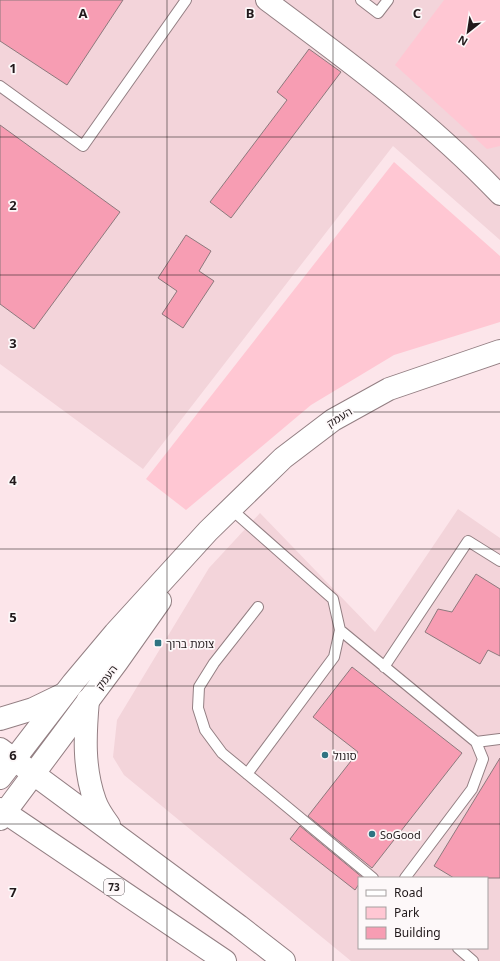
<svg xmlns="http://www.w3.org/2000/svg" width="500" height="961" viewBox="0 0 500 961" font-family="'Noto Sans','Noto Sans Hebrew',sans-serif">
	<rect width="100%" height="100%" fill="#fce5ea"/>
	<path fill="#f3d4da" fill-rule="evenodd" d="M0,0H500V240L393,146L143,469L0,364Z
		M458,509L500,538V961H351L124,775L113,757L117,720L209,568L260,513L375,632ZM359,878H487V948H359Z"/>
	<path fill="#ffc7d3" d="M444,0H500V146L487,149L395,65Z
		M394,162L500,256V322L394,355L311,405L186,510L146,479Z"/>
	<path fill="#f79db3" stroke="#8d797d" d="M0,0H123L67,85L0,41Z
		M309,49L341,72L231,218L210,202L287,100L277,92Z
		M0,125L120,212L34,329L0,304Z
		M186,235L211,251L199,271L214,281L183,328L162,314L177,291L158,278Z
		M476,574L500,589V656L488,650L480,664L425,632L438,609L452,612Z
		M352,667L462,753L372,868L308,816L358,752L313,717Z
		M500,758V878H454L434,866Z
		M300,826L363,878H359V884L355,890L290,839Z"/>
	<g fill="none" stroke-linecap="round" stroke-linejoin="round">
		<g stroke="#937f83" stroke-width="12">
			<path id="lane" d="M361,0L378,13L388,0
				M0,86L83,146L186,0
				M231,509L333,599L340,630L334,657L247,774
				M258,607L214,663L199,687L198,708L205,730L222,753L373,878
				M340,630L476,742L483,759L472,789L405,878
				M384,667L468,541L500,561
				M476,742L500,739
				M458,948L473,961"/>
		</g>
		<g stroke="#937f83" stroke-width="22">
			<path id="street" d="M266,0C348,61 430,121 500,195"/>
		</g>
		<g stroke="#937f83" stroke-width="24">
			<path id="secondary" d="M0,778L73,683L115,633L208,531L283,458L333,420L389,389L500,351
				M0,819L117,662L160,601"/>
		</g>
		<g stroke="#937f83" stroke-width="24">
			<path id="highway" d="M88,700C85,734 83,768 95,801C98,810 104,818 109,825
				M0,719L33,709L64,694
				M0,749L239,926L284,961
				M0,809L225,961"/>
		</g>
		<use href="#lane" stroke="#fff" stroke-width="10"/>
		<use href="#street" stroke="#fff" stroke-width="20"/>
		<use href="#secondary" stroke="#fff" stroke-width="22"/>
		<use href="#highway" stroke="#fff" stroke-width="22"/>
	</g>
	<path fill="none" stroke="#21191b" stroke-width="1" stroke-opacity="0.55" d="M167,0V961M333,0V961M0,137H500M0,275H500M0,412H500M0,549H500M0,686H500M0,824H500"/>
	<g fill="#2f7482" stroke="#fdf8f9" stroke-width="1.5">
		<rect x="154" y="639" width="8" height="8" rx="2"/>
		<circle cx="325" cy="755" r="4"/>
		<circle cx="372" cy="834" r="4"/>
	</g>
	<g text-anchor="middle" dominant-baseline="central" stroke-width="3.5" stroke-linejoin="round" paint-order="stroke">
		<rect fill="#fdf8f9" stroke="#635c5e" stroke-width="1" x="104" y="879" width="20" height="16" rx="3"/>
		<g font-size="10" font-weight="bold" fill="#21191b">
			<text x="114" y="887">73</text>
		</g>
		<g font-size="11" fill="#21191b" stroke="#fdf8f9">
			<text transform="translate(339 417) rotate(-32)">העמק</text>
			<text transform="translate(106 677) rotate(-53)">העמק</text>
		</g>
		<g font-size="11" fill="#21191b" stroke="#fdf8f9" text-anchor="start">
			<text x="166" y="643">צומת ברוך</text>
			<text x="333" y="755">סונול</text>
			<text x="380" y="834">SoGood</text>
		</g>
	</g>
	<g font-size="13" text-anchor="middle" font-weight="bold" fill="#21191b" stroke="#fdf8f9" stroke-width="3.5" stroke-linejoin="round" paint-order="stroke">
		<text x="83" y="18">A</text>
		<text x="250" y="18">B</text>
		<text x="417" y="18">C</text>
		<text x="13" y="73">1</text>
		<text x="13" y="210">2</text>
		<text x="13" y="348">3</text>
		<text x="13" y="485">4</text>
		<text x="13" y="622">5</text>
		<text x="13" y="760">6</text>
		<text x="13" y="897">7</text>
	</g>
	<rect x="358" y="877" width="130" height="72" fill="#fdf8f9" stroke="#a59fa0"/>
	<rect x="366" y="890" width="20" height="6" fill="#ffffff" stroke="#a59fa0"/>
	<text x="394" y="897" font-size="12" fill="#21191b">Road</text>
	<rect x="366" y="907" width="20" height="12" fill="#ffc7d3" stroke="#a59fa0"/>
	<text x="394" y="917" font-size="12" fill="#21191b">Park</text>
	<rect x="366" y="927" width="20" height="12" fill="#f79db3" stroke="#a59fa0"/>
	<text x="394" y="937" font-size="12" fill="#21191b">Building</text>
	<g transform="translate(468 32) rotate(210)" stroke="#fdf8f9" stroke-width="3" paint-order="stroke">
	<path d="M0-3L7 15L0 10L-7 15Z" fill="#21191b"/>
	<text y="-6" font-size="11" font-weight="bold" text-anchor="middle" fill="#21191b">N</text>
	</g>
</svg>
